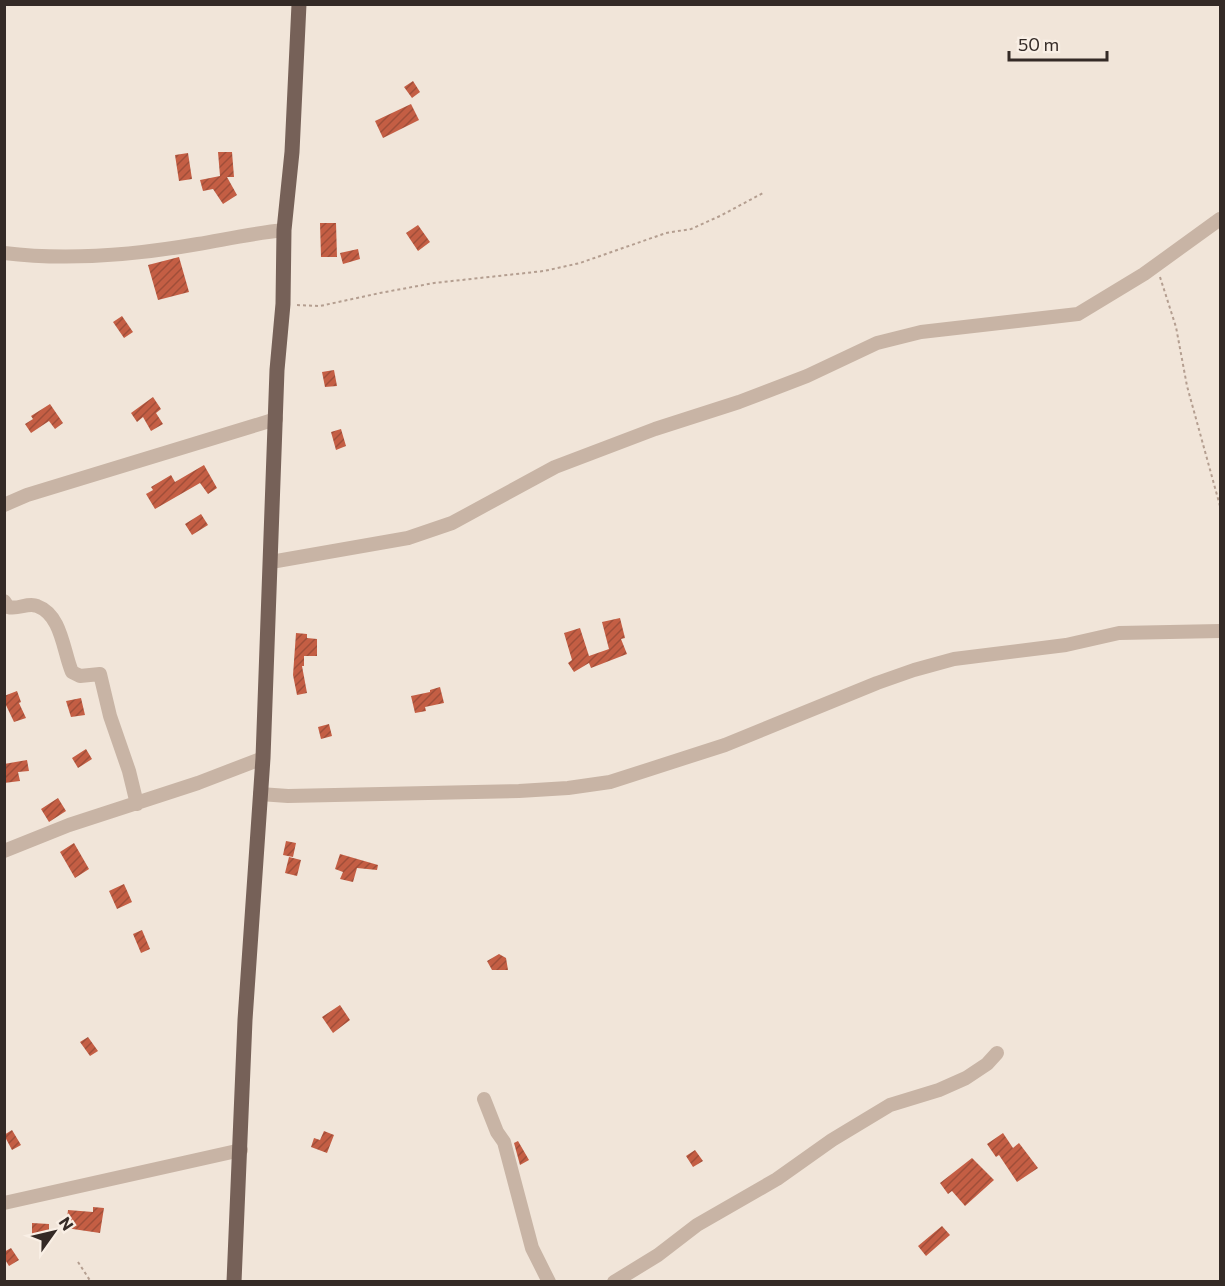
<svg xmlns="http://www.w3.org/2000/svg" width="1225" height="1286" viewBox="0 0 1225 1286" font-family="Commissioner,sans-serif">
	<defs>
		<pattern id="building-hatch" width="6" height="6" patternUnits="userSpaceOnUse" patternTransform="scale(1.5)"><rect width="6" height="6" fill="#c45e44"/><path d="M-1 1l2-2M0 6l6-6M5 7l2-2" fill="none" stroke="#a04e39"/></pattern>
	</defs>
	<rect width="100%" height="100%" fill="#f1e5d9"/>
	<path fill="url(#building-hatch)" d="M413,81L420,92L412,98L404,87Z
		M411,104L419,120L383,138L375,121Z
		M218,152H232L234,177H227L237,195L223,204L213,189L203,191L200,180L220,176Z
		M188,153L192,179L179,181L175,155Z
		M320,223H336L337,257H321Z
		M418,225L430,242L418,251L406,233Z
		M358,249L360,259L343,264L340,253Z
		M179,257L189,292L158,300L148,265Z
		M122,316L133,332L124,338L113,322Z
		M334,370L337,386L325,387L322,372Z
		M153,397L161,409L156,413L163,424L151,431L143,417L137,422L131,413Z
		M50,404L63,423L55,429L49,421L31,433L25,424L33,419L31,416Z
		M341,429L346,446L336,450L331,432Z
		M204,465L217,488L208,494L200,483L155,509L146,494L153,490L151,487L171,475L175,482Z
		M201,514L208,525L192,535L185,524Z
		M620,618L625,638L621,639L627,654L591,668L589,663L574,672L568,663L572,660L564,633L580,628L589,656L609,649L602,622Z
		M296,633L307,634V638L317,639V656H304V666H302L307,693L297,695L293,675Z
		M440,687L444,703L425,707L426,711L415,713L411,696L430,692V690Z
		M17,691L21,702L19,703L26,718L14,722L4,701V696Z
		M81,698L85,715L71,717L66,701Z
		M329,724L332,736L321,739L318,727Z
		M86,749L92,759L78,768L72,758Z
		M27,760L29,771L18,772L20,781L4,783V764Z
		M58,798L66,811L49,822L41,809Z
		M286,841L296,843L293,857L283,855Z
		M74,843L89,869L75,878L60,852Z
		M340,854L378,865L377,870L357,868L353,882L340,879L343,872L335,869Z
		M289,857L301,860L297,876L285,873Z
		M124,884L132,902L117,909L109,891Z
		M142,930L150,949L141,953L133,934Z
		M499,954L506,958L508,970H492L487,961Z
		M340,1005L350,1020L333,1033L322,1017Z
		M88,1037L98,1051L90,1056L80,1042Z
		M12,1130L21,1145L12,1150L4,1135Z
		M324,1131L334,1135L327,1153L311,1147L314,1138L320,1140Z
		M1003,1133L1013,1148L1019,1143L1038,1168L1017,1182L999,1155L996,1157L987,1144Z
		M518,1141L529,1160L520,1165L514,1143Z
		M695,1150L703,1161L693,1167L686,1156Z
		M972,1158L994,1180L965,1206L952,1191L948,1194L940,1183Z
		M93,1207L104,1208L100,1233L66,1228L68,1210L93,1212Z
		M32,1223L49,1224V1236L32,1235Z
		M942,1226L950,1235L926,1256L918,1246Z
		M11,1248L19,1260L9,1266L4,1258V1252Z"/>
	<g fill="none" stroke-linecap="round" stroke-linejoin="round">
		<path stroke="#b49e90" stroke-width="2" stroke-dasharray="3 3" stroke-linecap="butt" d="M1160,277L1176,327L1187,386L1220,506
			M297,305L320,306L380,293L434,283L544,271L580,263L666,233L691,229L720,216L763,193
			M78,1262L91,1282"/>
		<path stroke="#c8b4a5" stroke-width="14" d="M4,253C68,261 135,255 198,244C227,239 255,233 284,230
			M4,505L27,495L276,419
			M271,562L408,538L452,523L555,467L655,429L739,402L807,376L877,343L921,332L1078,314L1144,274L1220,219
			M4,601L8,607C18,610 28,602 37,606C62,615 63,651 72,672L80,676L100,674L110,716L129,771L137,804
			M260,794L288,796L519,791L568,788L610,782L725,745L877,683L914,670L954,659L1066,645L1119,633L1220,631
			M4,851L69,825L198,783L263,758
			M484,1099L497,1132L504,1142L532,1248L549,1282
			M4,1203L241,1150
			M614,1282L658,1255L697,1225L777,1179L832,1140L890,1105L939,1090L966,1078L987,1064L997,1053"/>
		<path stroke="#766158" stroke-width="15" d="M234,1282L245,1020L263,758L277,370L283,304L284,230L292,152L299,4"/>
	</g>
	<rect width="1225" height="1286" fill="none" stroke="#342a26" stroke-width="12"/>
	<g transform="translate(54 1232) rotate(56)" stroke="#f9efe5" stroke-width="4.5" paint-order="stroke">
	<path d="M0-4.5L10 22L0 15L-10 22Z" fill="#342a26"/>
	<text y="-9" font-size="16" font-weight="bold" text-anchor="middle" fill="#342a26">N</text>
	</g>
	<path d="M1009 51v9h98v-9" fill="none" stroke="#342a26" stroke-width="3"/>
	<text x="1018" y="51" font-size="18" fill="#342a26" stroke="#f9efe5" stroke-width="4.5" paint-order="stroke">50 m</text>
</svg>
